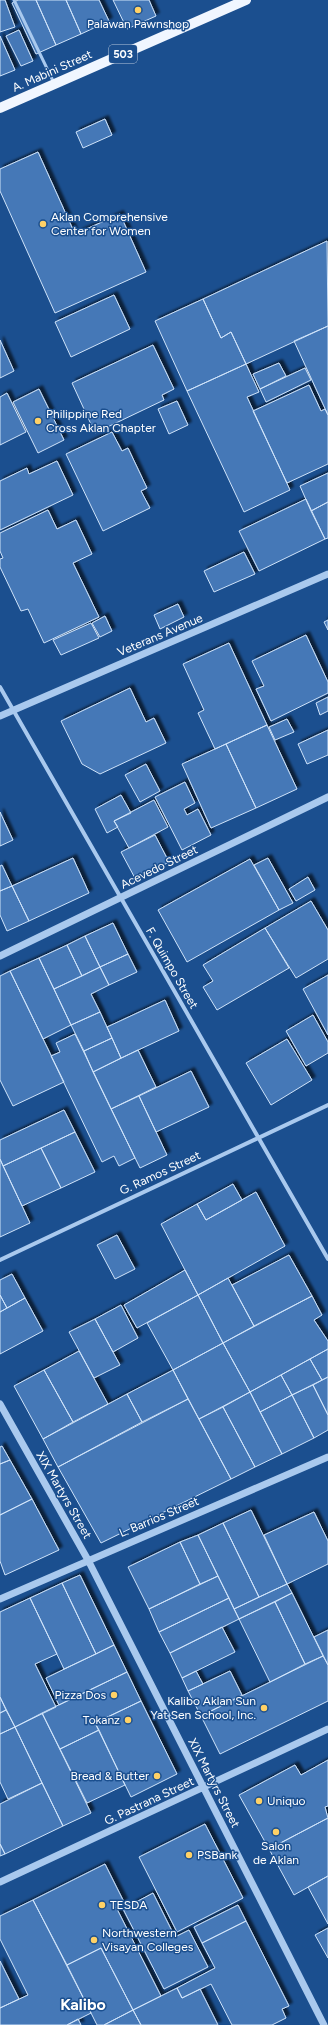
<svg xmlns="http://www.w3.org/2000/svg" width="328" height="2025" viewBox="0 0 328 2025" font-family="Figtree,sans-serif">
	<defs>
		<filter id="shadow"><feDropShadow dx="3.5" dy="-3.5" stdDeviation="1" flood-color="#0009"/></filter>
	</defs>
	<rect width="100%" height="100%" fill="#1b4f8f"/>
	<path fill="#4478b7" stroke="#cfe3fa" filter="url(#shadow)" d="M0,0H5L15,27L0,32Z
		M18,0H36L56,45L36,54L12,3Z
		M36,0H66L81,34L56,45Z
		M66,0H99L109,21L81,34Z
		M113,0H149L156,16L127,29Z
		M19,30L33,61L21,66L6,36Z
		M0,36L15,70L0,76Z
		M105,119L112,135L83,148L76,132Z
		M38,152L75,234L120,214L146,272L55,313L0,191V169Z
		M327,241L328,326L246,364L231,332L221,338L203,299Z
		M114,295L130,329L71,357L55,322Z
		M203,299L221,338L231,332L246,364L187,391L155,321Z
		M328,326V415L294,341Z
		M0,340L14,371L0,378Z
		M153,345L174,389L162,395L164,400L95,433L72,383Z
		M279,363L286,376L260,389L253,374Z
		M246,364L259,392L247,397L290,490L244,512L187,391Z
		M305,368L311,380L266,402L260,389Z
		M309,385L321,411L325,409L328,415V464L287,483L253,411Z
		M39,389L64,440L38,453L13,402Z
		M7,393L26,432L0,445V397Z
		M177,401L188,425L169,434L158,409Z
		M112,432L122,451L128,448L147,488L141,491L150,508L103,531L66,454Z
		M57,461L73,495L0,530V481L27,468L29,474Z
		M328,473V502L311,511L300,486Z
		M306,499L325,539L259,571L239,531Z
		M328,502V538L325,539L311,511Z
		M48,510L57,529L76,520L92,554L73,563L99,617L44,643L28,609L21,611L0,567V559L3,558L0,551V533Z
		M244,552L255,574L214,592L204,571Z
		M178,604L184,617L160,629L154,615Z
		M105,616L112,631L100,637L92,623Z
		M328,620V630L324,622Z
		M91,623L99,638L61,655L53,640Z
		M306,635L328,682V693L271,721L256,689L264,686L252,661Z
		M229,643L267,725L215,749L198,713L204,710L183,664Z
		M130,688L146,722L154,718L166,743L100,774L82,764L61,721Z
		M328,697V711L320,715L316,703Z
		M287,719L294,732L275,740L269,727Z
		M267,725L297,789L256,808L226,744Z
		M328,730V755L307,764L298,744Z
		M226,744L256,808L211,828L182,764Z
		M146,764L160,791L140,802L125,775Z
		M185,782L195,803L184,809L187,815L198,809L211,835L182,850L155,797Z
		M121,795L131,813L114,821L118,827L107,833L95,809Z
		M154,800L168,827L129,848L114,821Z
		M0,812L13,840L0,846Z
		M155,835L169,862L136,880L121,852Z
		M73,858L89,893L29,921L12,886Z
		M268,858L293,903L279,910L254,865Z
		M250,859L279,910L187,962L158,910Z
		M2,865L12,886L0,891V866Z
		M308,877L315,890L296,901L289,889Z
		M12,886L29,921L7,931L0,915V891Z
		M311,901L328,930V959L296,978L265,928Z
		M113,923L128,954L100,967L85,936Z
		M265,928L289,968L217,1010L203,987L213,981L203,965Z
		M85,936L100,967L82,976L67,945Z
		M67,945L82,976L54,989L39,958Z
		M128,954L137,972L109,985L100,967Z
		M39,958L71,1025L43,1039L10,971Z
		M100,967L109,985L91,994L100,1012L71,1025L54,989Z
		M10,971L64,1082L13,1106L0,1080V976Z
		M328,975V1035L303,989Z
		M165,1000L179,1031L121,1058L107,1027Z
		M100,1012L112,1038L84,1051L71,1025Z
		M313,1015L328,1042V1053L306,1066L286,1031Z
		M75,1034L135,1158L119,1166L114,1156L102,1162L51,1056L60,1052L56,1043Z
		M112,1038L121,1058L93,1072L84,1051Z
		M287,1039L312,1080L271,1105L246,1063Z
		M138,1050L156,1087L111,1109L93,1072Z
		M191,1071L209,1107L156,1132L139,1096Z
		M139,1096L167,1155L140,1168L111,1109Z
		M64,1110L75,1132L3,1166L0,1159V1140Z
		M75,1132L95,1172L61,1188L41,1148Z
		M41,1148L61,1188L22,1206L3,1166Z
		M0,1159L30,1223L0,1237Z
		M233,1184L242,1200L206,1220L197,1204Z
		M256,1192L285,1246L198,1295L161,1224L197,1204L206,1220Z
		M117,1235L135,1269L115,1279L97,1245Z
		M289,1255L312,1296L254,1326L232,1285Z
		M185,1270L198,1295L137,1328L124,1305Z
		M12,1274L25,1298L7,1308L0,1295V1280Z
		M228,1278L254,1326L223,1343L198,1295Z
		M0,1295L7,1308L0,1312Z
		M198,1295L223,1343L173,1370L147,1323Z
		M312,1296L322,1315L314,1320L328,1341V1349L250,1392L223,1343Z
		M25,1298L43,1331L0,1354V1312Z
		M121,1305L138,1338L113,1352L95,1319Z
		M95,1319L120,1365L94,1378L69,1332Z
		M223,1343L250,1392L199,1419L173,1370Z
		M328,1349V1377L322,1380L310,1359Z
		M79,1351L108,1404L73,1422L44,1370Z
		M310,1359L322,1380L292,1395L281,1375Z
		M44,1370L73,1422L43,1439L14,1386Z
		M173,1370L188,1399L142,1422L127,1394Z
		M281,1375L292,1395L260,1412L250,1392Z
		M328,1377V1415L313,1385Z
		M313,1385L328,1415V1430L314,1438L292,1395Z
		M250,1392L282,1454L255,1467L223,1407Z
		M127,1394L142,1422L58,1467L43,1439Z
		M292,1395L314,1438L282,1454L260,1412Z
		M188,1399L231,1479L101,1543L58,1467Z
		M223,1407L255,1467L231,1479L199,1419Z
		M2,1446L10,1460L0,1464V1447Z
		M10,1460L32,1499L0,1515V1464Z
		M32,1499L59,1550L5,1575L0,1561V1515Z
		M251,1510L287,1584L259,1597L223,1523Z
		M314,1512L328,1541V1564L287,1584L264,1535Z
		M223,1523L259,1597L234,1609L198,1535Z
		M198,1535L218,1576L200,1584L180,1542Z
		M180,1542L200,1584L149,1609L128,1567Z
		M80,1575L114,1645L96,1654L62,1583Z
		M218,1576L229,1598L159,1632L149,1609Z
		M62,1583L96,1654L64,1669L30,1598Z
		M287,1584L292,1593L239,1619L234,1609Z
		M292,1593L323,1656L305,1664L275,1602Z
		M30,1598L57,1654L35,1664L56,1707L15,1727L0,1697V1612Z
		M229,1598L239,1619L170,1653L159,1632Z
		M275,1602L305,1664L270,1682L239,1619Z
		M222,1627L235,1652L182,1678L170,1653Z
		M328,1630V1665L314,1637Z
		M114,1645L127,1672L59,1705L46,1678Z
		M323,1656L328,1665V1701L220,1754L201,1716Z
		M196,1671L203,1684L188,1691L182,1678Z
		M230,1671L242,1695L201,1716L188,1691Z
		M127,1672L141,1701L95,1723L99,1730L60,1749L42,1713Z
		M0,1697L6,1710L0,1713Z
		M141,1701L177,1774L131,1797L95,1723Z
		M6,1710L15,1727L0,1734V1713Z
		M42,1713L91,1813L63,1826L15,1727Z
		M15,1727L42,1783L8,1799L0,1782V1734Z
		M99,1730L125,1785L87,1803L60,1749Z
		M328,1760V1806L325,1807L328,1818L269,1849L239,1795L295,1765L301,1775Z
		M42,1783L63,1826L5,1854L0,1844V1804Z
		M328,1818V1876L294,1895L269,1849Z
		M205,1824L243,1898L177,1932L139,1857Z
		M0,1844L5,1854L0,1856Z
		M105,1864L124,1902L116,1907L161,1996L133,2010L101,1948L67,1965L33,1900Z
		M328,1876V1924L308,1887Z
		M153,1893L175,1937L189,1930L208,1967L164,1989L123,1909Z
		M33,1900L91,2013L67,2025H0V2008L28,1995L0,1939V1916Z
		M238,1905L246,1921L202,1943L194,1927Z
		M246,1921L289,2006L282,2009L286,2018L272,2025H232L211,1984L182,1998L177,1988L215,1968L202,1943Z
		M328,1928V1958L315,1935Z
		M101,1948L133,2010L104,2025H97L67,1965Z
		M0,1961L19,1999L0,2008Z
		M177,1988L182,1998L200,1989L218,2025H141L133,2010Z
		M133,2010L141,2025H104Z
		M78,2019L81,2025H67Z"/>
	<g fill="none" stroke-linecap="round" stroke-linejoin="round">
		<path stroke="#a9c9ee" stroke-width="3" d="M14,0L54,83"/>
		<path stroke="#a9c9ee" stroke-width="4" d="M0,687L328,1259
			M0,1260L328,1105"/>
		<path stroke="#a9c9ee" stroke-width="7" d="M0,716L328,574
			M0,956L328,797
			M0,1404L88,1560L324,2025
			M0,1599L328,1457
			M0,1882L328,1729"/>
		<path stroke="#f0f6ff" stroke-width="10" d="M0,108L246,0"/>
	</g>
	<g fill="#ffd166" stroke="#1b4f8f" stroke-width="1.5">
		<circle cx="138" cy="10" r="4"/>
		<circle cx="43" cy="224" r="4"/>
		<circle cx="38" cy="421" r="4"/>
		<circle cx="114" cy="1695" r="4"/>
		<circle cx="264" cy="1708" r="4"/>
		<circle cx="128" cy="1720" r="4"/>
		<circle cx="157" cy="1776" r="4"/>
		<circle cx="259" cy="1801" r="4"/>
		<circle cx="276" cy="1832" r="4"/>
		<circle cx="189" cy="1855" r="4"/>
		<circle cx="102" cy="1905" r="4"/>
		<circle cx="94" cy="1940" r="4"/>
	</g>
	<g text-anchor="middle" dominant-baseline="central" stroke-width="3" stroke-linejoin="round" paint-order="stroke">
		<rect fill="#1b4f8f" stroke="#bbcadd" stroke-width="1" x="109" y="45" width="28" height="18" rx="3"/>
		<g font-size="11" font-weight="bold" fill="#fff">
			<text x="123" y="54">503</text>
		</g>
		<g font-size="12" fill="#fff" stroke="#1b4f8f" text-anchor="start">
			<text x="138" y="24" text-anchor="middle">Palawan Pawnshop</text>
			<text x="51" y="217">Aklan Comprehensive<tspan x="51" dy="14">Center for Women</tspan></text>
			<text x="46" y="414">Philippine Red<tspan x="46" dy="14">Cross Aklan Chapter</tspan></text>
			<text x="106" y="1695" text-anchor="end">Pizza Dos</text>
			<text x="256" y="1701" text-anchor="end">Kalibo Aklan Sun<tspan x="256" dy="14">Yat Sen School, Inc.</tspan></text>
			<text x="120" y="1720" text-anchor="end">Tokanz</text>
			<text x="149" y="1776" text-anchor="end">Bread &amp; Butter</text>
			<text x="267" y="1801">Uniquo</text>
			<text x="276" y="1846" text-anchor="middle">Salon<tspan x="276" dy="14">de Aklan</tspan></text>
			<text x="197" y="1855">PSBank</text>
			<text x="110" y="1905">TESDA</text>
			<text x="102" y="1933">Northwestern<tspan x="102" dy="14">Visayan Colleges</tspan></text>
		</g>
		<g font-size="12" fill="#fff" stroke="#1b4f8f">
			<text transform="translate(52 71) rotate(-24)">A. Mabini Street</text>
			<text transform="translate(160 635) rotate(-23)">Veterans Avenue</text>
			<text transform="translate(159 867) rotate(-26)">Acevedo Street</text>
			<text transform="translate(172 968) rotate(60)">F. Quimpo Street</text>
			<text transform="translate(160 1173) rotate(-25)">G. Ramos Street</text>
			<text transform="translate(64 1495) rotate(60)">XIX Martyrs Street</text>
			<text transform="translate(159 1517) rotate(-23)">L. Barrios Street</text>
			<text transform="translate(214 1783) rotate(63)">XIX Martyrs Street</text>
			<text transform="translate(149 1801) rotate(-25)">G. Pastrana Street</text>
		</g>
		<g font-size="16" font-weight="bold" fill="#fff" stroke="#1b4f8f">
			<text x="83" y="2004">Kalibo</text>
		</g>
	</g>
</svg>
